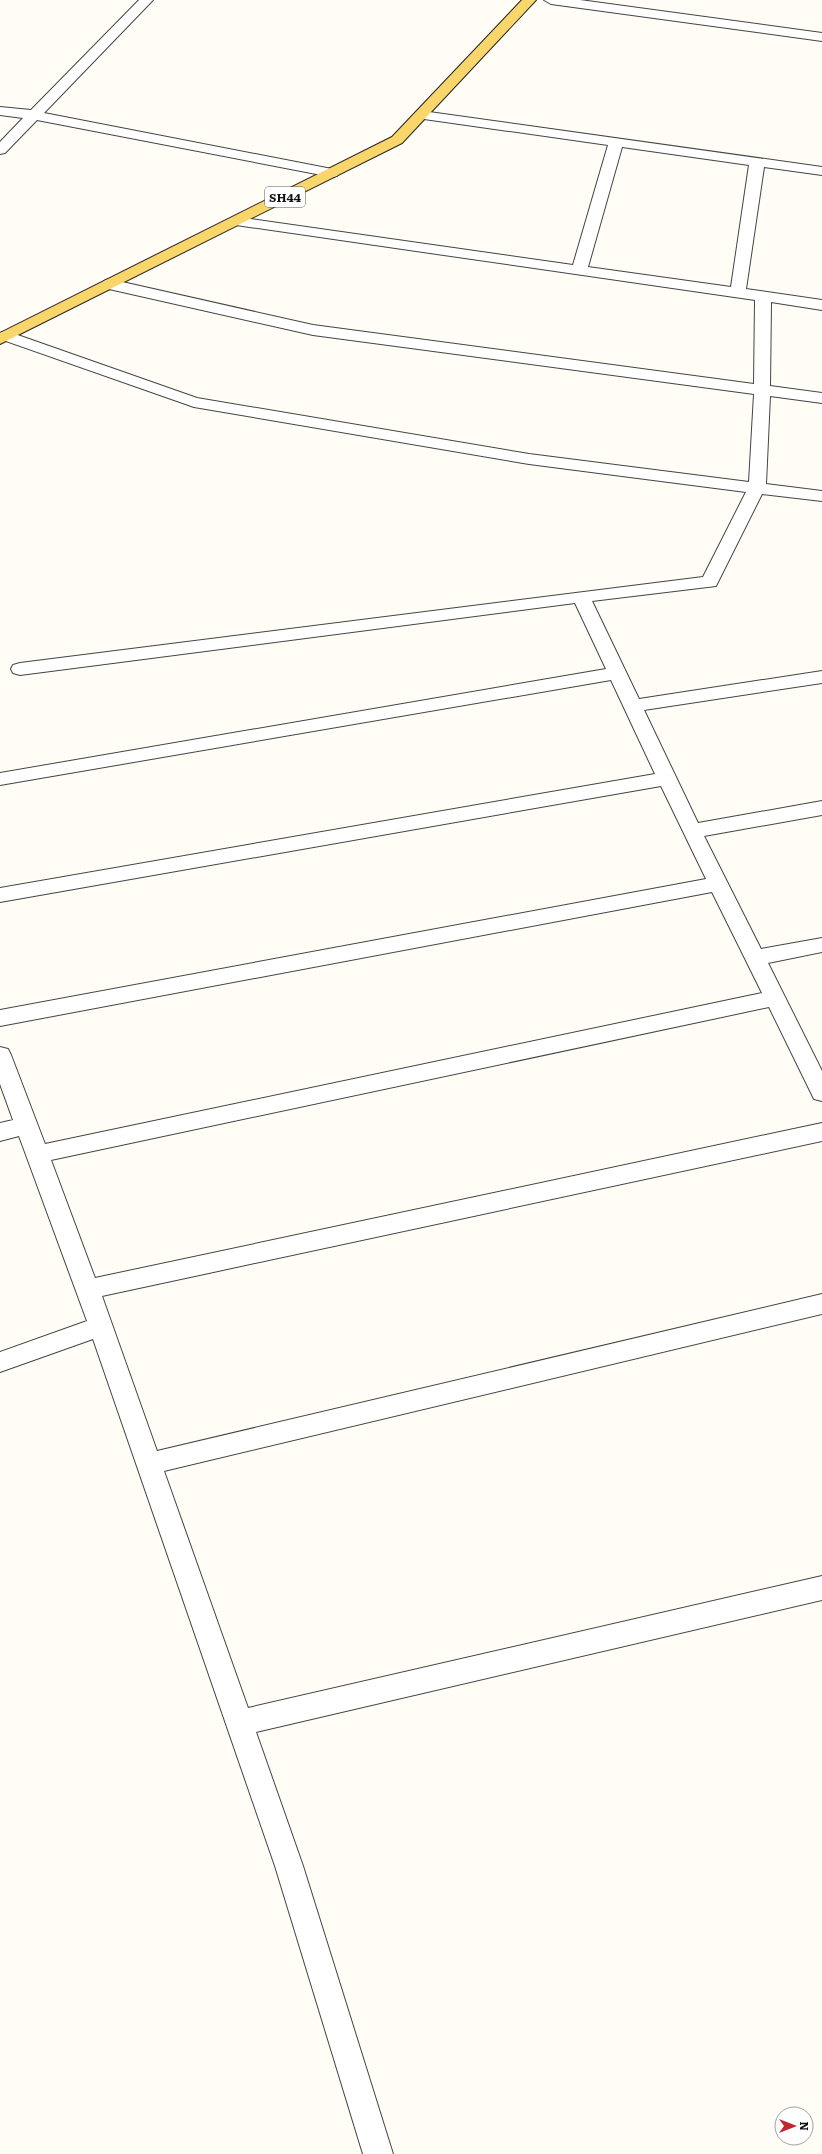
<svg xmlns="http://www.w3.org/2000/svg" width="822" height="2154" viewBox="0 0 822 2154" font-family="Literata,serif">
	<rect width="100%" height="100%" fill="#fffdf5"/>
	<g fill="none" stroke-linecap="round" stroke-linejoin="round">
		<g stroke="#444" stroke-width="2">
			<path id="minor" d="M139,0H153L44,113L332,169L337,170L339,173L337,176L332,177L37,120L5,153L0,154V142L23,118L0,115V107L31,110Z
				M544,0H580L822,33V41L551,4Z
				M422,111L822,167V175L764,167L746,289L822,300V310L771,302L770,386L822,393V403L770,396L766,484L822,491V501L762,494L716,586L592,601L639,699L822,671V683L644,710L698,823L822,801V815L704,836L761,949L822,938V952L768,963L822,1071V1101L814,1099L769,1007L51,1160L95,1278L822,1123V1141L102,1296L157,1451L822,1294V1314L164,1471L248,1708L822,1576V1600L256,1732L303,1866L393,2154H363L275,1866L93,1339L0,1372V1352L87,1321L19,1136L0,1141V1123L13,1120L0,1084V1047L8,1049L11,1055L45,1144L762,993L712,892L0,1026V1010L706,879L661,786L0,902V888L655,774L611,680L0,785V773L606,669L575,603L20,675L13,673L11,669L13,665L20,663L703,577L746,492L529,464L194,407L0,339V333L6,331L12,333L197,398L529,454L749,482L754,394L313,335L109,289L104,287L101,284L104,281L109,279L313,325L754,384L755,300L236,225L231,224L229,221L231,218L236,217L573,265L608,145L417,118L415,115L417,112ZM622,147L749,165L731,287L588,267Z"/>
		</g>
		<g stroke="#222" stroke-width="2">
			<path id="major" d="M522,0H536L402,143L0,344V333L392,137Z"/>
		</g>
		<use href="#minor" fill="#fff" fill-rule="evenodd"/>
		<use href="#major" fill="#f9d66b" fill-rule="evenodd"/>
	</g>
	<g text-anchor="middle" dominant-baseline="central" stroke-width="4" stroke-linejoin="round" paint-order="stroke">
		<rect fill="#fff" stroke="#585858" stroke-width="1" x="265" y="187" width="40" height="20" rx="3"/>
		<g font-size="12" font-weight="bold" fill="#111">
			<text x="285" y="197">SH44</text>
		</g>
	</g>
	<g transform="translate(794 2126) rotate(90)"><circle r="19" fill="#ffffff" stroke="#a0a0a0"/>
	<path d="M0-3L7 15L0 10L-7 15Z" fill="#c4262e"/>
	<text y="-6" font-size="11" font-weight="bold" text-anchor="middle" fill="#111111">N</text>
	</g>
</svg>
